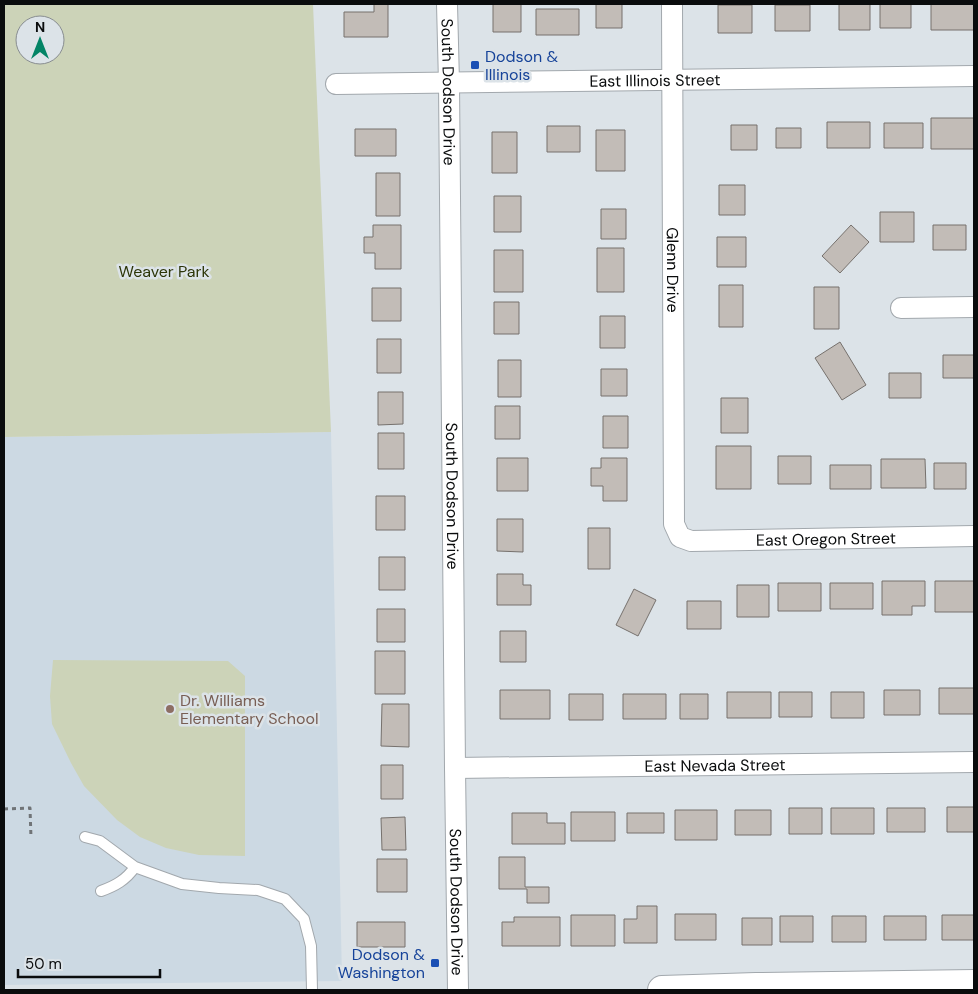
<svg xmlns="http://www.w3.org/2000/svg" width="978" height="994" viewBox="0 0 978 994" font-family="'DM Sans',sans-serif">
	<rect width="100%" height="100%" fill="#dce3e8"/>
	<path fill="#ccd9e3" d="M331,432L342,981L4,985V437Z"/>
	<path fill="#ccd3b8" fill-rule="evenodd" d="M4,4H313L331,432L4,437ZM25,25H55V55H25Z
		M53,660L228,661L245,676V856L199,855L166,848L140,837L117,820L84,786L71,763L52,724L50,696Z"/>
	<path fill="#c2bcb7" stroke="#76716d" d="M374,4H388V37H344V12H374Z
		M493,4H521V32H493Z
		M596,4H622V28H596Z
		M839,4H870V30H839Z
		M880,4H911V28H880Z
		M931,4H974V30H931Z
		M718,5H752V33H718Z
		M775,5H810V31H775Z
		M536,9H579V35H536Z
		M931,118H974V149H931Z
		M827,122H870V148H827Z
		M884,123H923V148H884Z
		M731,125H757V150H731Z
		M547,126H580V152H547Z
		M776,128H801V148H776Z
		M355,129H396V156H355Z
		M596,130H625V171H596Z
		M492,132H517V173H492Z
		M376,173H400V216H376Z
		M719,185H745V215H719Z
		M494,196H521V232H494Z
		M601,209H626V239H601Z
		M880,212H914V242H880Z
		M373,225H401V269H375V253H364V237H373Z
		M851,225L869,242L840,273L822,256Z
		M933,225H966V250H933Z
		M717,237H746V267H717Z
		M597,248H624V292H597Z
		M494,250H523V292H494Z
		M719,285H743V327H719Z
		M814,287H839V329H814Z
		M372,288H401V321H372Z
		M494,302H519V334H494Z
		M600,316H625V348H600Z
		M377,339H401V373H377Z
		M840,342L866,385L842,400L815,358Z
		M943,355H974V378H943Z
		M498,360H521V397H498Z
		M601,369H627V396H601Z
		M889,373H921V398H889Z
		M378,392H403V424L378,425Z
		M721,398H748V433H721Z
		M495,406H520V439H495Z
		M603,416H628V448H603Z
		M378,433H404V469H378Z
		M716,446H751V489H716Z
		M778,456H811V484H778Z
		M497,458H528V491H497Z
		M601,458H627V501H603V486H591V468H601Z
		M881,459H925L926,488H881Z
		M934,463H966V489H934Z
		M830,465H871V489H830Z
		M376,496H405V530H376Z
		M497,519H523V552L497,551Z
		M588,528H610V569H588Z
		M379,557H405V590H379Z
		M497,574H523V585H531V605H497Z
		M882,581H925V606H912V615H882Z
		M935,581H974V612H935Z
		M778,583H821V611H778Z
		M830,583H873V609H830Z
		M737,585H769V617H737Z
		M634,589L656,600L638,636L616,625Z
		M687,601H721V629H687Z
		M377,609H405V642H377Z
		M500,631H526V662H500Z
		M375,651H405V694H375Z
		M939,688H974V714H939Z
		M500,690H550V719H500Z
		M884,690H920V715H884Z
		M727,692H771V718H727Z
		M779,692H812V717H779Z
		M831,692H864V718H831Z
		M569,694H603V720H569Z
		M623,694H666V719H623Z
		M680,694H708V719H680Z
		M382,704H409V747L381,746Z
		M381,765H403V799H381Z
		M947,807H974V832H947Z
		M789,808H822V834H789Z
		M831,808H874V834H831Z
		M887,808H925V832H887Z
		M675,810H717V840H675Z
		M735,810H771V835H735Z
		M571,812H615V841H571Z
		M512,813H547V823H565V844H512Z
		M627,813H664V833H627Z
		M405,817L406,850H382L381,818Z
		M499,857H525V887H549V903H527V889H499Z
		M377,859H407V892H377Z
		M637,906H657V943H624V919H637Z
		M675,914H716V940H675Z
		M571,915H615V946H571Z
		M942,915H974V940H942Z
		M780,916H813V942H780Z
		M832,916H866V942H832Z
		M884,916H926V940H884Z
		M514,917H560V946H502V922H514Z
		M742,918H772V945H742Z
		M357,922H405V947H357Z"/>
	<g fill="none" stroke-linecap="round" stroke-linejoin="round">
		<g stroke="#a2a8ad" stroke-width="12">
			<path id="lane" d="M85,837L100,841L135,867L182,884L219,888L258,890L285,899L304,919L311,946L312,990
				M101,891C115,886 126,880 135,867"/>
		</g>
		<g stroke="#a2a8ad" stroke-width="22">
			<g id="street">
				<path id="s1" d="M447,4L449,83L455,768L458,990"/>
				<path id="s2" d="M672,4L674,524L680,537L691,541L974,536"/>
				<path id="s3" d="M336,84L974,76"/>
				<path d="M901,308L974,307"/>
				<path id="s4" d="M455,768L974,762"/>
			</g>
		</g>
		<g stroke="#a2a8ad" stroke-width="30">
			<path id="secondary" d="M662,990L756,987L974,984"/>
		</g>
		<path stroke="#707477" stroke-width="3" stroke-dasharray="4 4" stroke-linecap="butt" d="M4,809L30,808L31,838"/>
		<use href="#lane" stroke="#fff" stroke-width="10"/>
		<use href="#street" stroke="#fff" stroke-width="20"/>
		<use href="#secondary" stroke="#fff" stroke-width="28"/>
	</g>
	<g fill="#1a4fb4" stroke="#dce3e8" stroke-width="2">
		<rect x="470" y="60" width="10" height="10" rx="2.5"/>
		<rect x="430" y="958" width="10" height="10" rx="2.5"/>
	</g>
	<circle fill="#8d6e63" stroke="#dce3e8" stroke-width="2" cx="170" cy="709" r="5"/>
	<g text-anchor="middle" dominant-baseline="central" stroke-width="5" stroke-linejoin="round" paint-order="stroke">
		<g font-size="16" fill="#164399" stroke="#dce3e8" text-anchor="start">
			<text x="485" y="56">Dodson &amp;<tspan x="485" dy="18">Illinois</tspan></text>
			<text x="425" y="954" text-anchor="end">Dodson &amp;<tspan x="425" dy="18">Washington</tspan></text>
		</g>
		<g font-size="16" fill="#0a0c0d" stroke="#dce3e8">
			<text stroke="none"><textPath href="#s3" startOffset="319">East Illinois Street</textPath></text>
			<text stroke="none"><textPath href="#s1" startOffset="88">South Dodson Drive</textPath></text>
			<text stroke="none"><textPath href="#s2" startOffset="266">Glenn Drive</textPath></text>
			<text stroke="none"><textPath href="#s1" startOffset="492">South Dodson Drive</textPath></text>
			<text stroke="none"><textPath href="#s2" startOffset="681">East Oregon Street</textPath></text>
			<text stroke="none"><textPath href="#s4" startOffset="260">East Nevada Street</textPath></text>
			<text stroke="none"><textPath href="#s1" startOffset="898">South Dodson Drive</textPath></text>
		</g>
		<g font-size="16" fill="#2c3508" stroke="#dce3e8">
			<text x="164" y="271">Weaver Park</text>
		</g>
		<g font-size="16" fill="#785e54" stroke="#dce3e8" text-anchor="start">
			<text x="180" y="700">Dr. Williams<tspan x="180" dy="18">Elementary School</tspan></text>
		</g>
	</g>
	<rect width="978" height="994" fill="none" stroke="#0a0c0d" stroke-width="10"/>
	<g transform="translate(40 40)"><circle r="24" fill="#dce3e8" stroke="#888d90"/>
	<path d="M0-4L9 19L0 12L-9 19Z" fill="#038466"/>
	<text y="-8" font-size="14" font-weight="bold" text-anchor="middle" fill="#0a0c0d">N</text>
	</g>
	<path d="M18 969v8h142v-8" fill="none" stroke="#0a0c0d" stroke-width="2.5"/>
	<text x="25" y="969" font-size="15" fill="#0a0c0d" stroke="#dce3e8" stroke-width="4" paint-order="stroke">50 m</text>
</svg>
